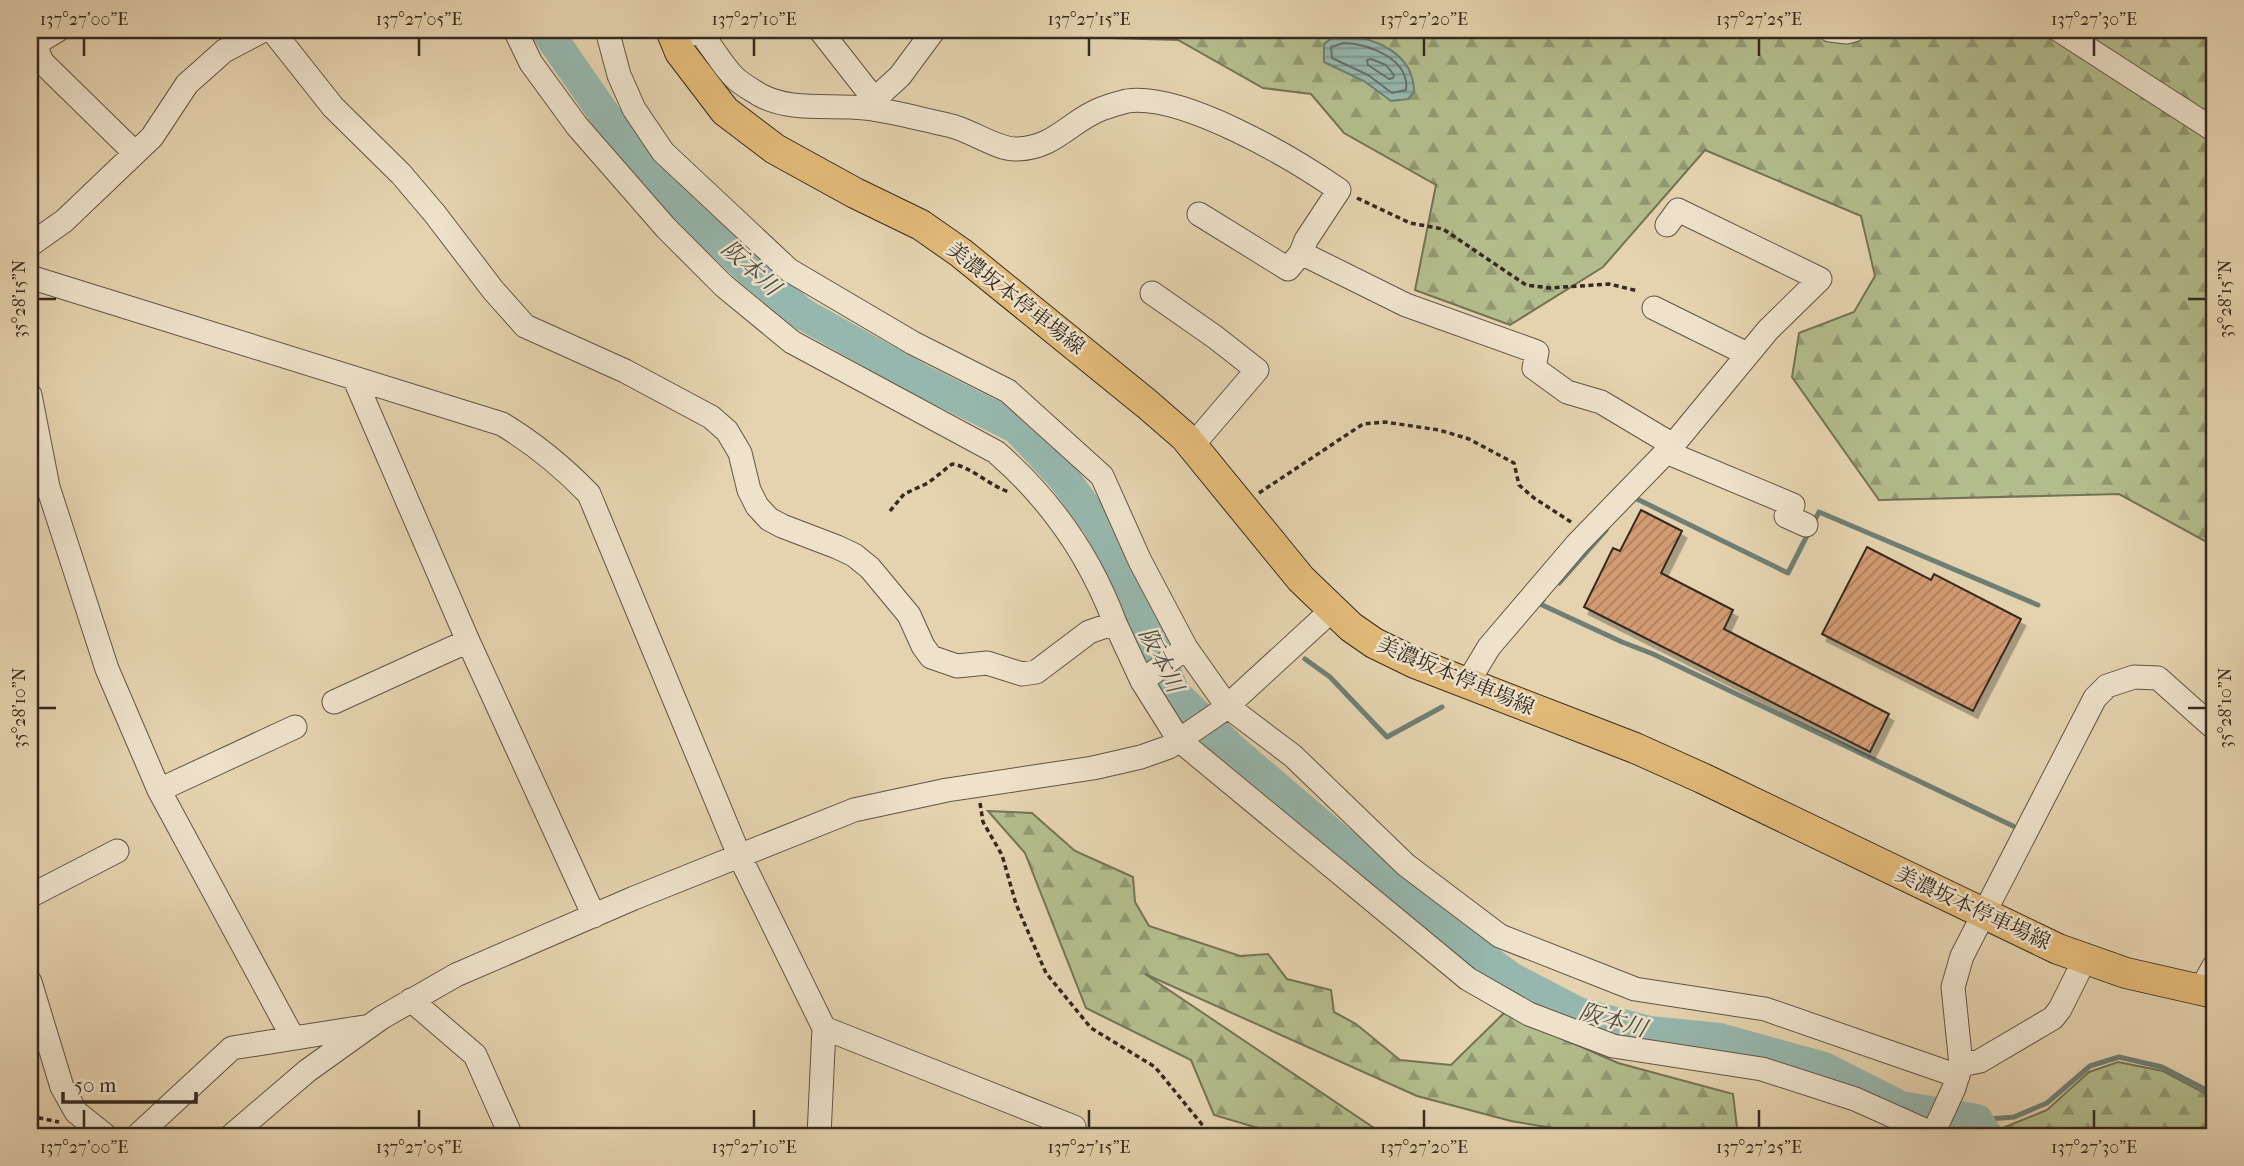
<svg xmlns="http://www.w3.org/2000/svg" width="2244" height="1166" viewBox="0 0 2244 1166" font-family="'IM FELL French Canon','Noto Serif JP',serif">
	<defs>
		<pattern id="forest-firs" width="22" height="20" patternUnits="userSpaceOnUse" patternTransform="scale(1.75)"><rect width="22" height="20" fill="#b3bc8c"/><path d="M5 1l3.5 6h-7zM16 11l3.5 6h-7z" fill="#929972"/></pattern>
		<pattern id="water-rules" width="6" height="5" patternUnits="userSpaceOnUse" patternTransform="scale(1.75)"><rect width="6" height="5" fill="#96b7ad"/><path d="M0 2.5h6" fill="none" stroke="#7b958c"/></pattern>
		<pattern id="building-hatch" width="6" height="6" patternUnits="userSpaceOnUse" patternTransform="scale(1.75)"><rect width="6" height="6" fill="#d39b72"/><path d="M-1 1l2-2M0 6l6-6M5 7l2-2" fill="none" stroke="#ac7f5d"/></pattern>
		<filter id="shadow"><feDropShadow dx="4.5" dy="7" stdDeviation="0" flood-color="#0004"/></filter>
	</defs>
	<rect width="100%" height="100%" fill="#e5d3af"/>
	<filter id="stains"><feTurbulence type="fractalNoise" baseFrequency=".00286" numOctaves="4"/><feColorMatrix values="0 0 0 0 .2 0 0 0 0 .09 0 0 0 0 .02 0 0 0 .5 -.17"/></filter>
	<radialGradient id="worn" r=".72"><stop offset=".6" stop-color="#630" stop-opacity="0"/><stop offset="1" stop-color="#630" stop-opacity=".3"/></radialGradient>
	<path fill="url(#forest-firs)" stroke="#747356" stroke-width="2" d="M1003,30H1714L1725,32L1726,30H2214V546L2119,494L1879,500L1792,377L1799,333L1854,312L1875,276L1861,216L1705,150L1603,267L1510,325L1415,290L1436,185L1344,133L1311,94L1263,88L1178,40L1010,35Z
		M988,811L1032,813L1075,851L1133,877L1135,902L1149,926L1240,956L1268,954L1287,979L1331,990L1334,1012L1356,1024L1400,1060L1451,1065L1504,1013L1618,1063L1733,1094L1738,1136H1601L1511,1121L1417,1096L1145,974L1386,1136H1285L1214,1115L1191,1060L1086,1008L1025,853Z
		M2118,1062L2163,1071L2214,1098V1136H1997L1995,1131L2047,1110L2089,1072Z"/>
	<path fill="url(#water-rules)" stroke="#6f7f75" stroke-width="2" d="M1343,35C1377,38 1414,54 1414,92L1408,99L1391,101L1364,81L1324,62V44L1332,38Z"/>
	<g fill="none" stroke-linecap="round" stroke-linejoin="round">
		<path stroke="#667066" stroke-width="2" d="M1344,43C1369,44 1410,59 1406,90L1392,93L1368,75L1332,58L1331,47Z
			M1371,59L1386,65L1394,75L1393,78L1389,79L1368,65L1367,60Z"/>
		<path stroke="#6f7f75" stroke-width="5" d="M1631,502L1635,498L1788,573L1819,512L2038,605
			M1559,583L1606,530
			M1543,600L1540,604L1622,642L1653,654L2013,826
			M1305,659L1330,677L1387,737L1442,707
			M1977,1120L2014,1117L2047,1103L2090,1066L2119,1057L2162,1067L2214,1094"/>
		<path stroke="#96b7ad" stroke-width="32" d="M546,30L641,167L751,271L803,314L917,378L1017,428L1063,477L1099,526L1131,591L1174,693L1234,751L1433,921L1511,978L1578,1013L1649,1032L1719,1039L1824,1068L1901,1107L1977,1120L1987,1136"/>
	</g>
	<path fill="url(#building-hatch)" stroke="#352a20" stroke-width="2" filter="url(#shadow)" d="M1641,510L1682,531L1661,573L1733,610L1724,629L1889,714L1870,752L1584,607L1613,548L1620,551Z
		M1867,547L1931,580L1934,574L2021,619L1973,711L1822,634Z"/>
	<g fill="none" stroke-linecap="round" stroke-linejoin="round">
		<g stroke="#615444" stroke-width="25">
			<path id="minor" d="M272,30L333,107L401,174L435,214L493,290L525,326L625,371L711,417L727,431L740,453L749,490L757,506L769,519L782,526L837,547L854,555L870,568L909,615L923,646L931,657L957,666L987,663L1022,674L1036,672L1089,632L1115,623L1142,681L1179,740L1468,979L1529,1014L1613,1046L1762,1069L1855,1099L1938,1136
				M515,30L531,63L577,126L666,228L724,286L792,342L996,452C1049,498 1090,556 1115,623
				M607,30L619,75L634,109L663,152L789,270L913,343L1008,391L1102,476L1140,561L1186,648L1227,706L1293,756L1406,865L1500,936L1635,989L1765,1009L1958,1076
				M820,30L874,99
				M1830,30L1847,32L1854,30
				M2059,30L2214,130
				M30,32L42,62L135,153
				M673,35L683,32L702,35C713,48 722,65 734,77C741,84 752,90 760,95C791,112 831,104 865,108C892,111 920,119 948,125C969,129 997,150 1017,149C1055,148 1070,121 1101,109C1109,106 1119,103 1127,101C1183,93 1293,158 1339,190L1306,240L1301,253L1406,305L1537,352L1534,368L1567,392L1601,402L1673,445
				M35,44L58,30
				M865,108L900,76L934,30
				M1199,214L1288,269L1301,253
				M30,245L64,221L152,137L187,84L224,51L264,30
				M30,277L502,424C535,444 562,466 589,494L739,855L824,1028L819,1136
				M1152,293L1215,337L1257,370L1192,446
				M1654,308L1747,354
				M355,380L468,641L594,916
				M30,395L48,487L107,669L159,790L293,1038
				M1666,452L1793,505L1786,516L1806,525
				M1142,681L1186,648
				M1468,682L1489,647L1577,544L1673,445L1768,330L1820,279L1678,210L1667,225
				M334,702L468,641
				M159,790L295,727
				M30,896L117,851
				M30,982L62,1087L76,1112L106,1136
				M2203,991L2205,982L2214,966
				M411,1000L475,1055L511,1136
				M824,1028L1074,1127L1075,1136
				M1961,1065L1980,1061L2053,1018L2060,1009L2085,959
				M137,1136L232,1048L364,1027
				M231,1136L307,1071L381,1018L456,975L634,898L854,810L947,790L1093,768L1141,757L1169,747L1223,710L1332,610
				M1932,1136L1954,1088L1961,1065L1953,987L1962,956L2095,698L2107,686L2134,677L2158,678L2214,728"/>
		</g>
		<g stroke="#352a20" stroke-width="32">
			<path id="major" d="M671,30L680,52L725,111L775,149L855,193L921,225L961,253L1147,404L1185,437L1301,579L1351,627L1374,643L1415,663L1635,748L1702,778L2058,949L2126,973L2214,993"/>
		</g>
		<path stroke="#352a20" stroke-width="3.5" stroke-dasharray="5 3.5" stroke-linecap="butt" d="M1357,198L1410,223L1443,229L1526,285L1550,288L1609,284L1638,291
			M1259,493L1363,424L1385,422L1439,430L1469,439L1514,463L1519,485L1534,498L1571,522
			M890,511L904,494L928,483L952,464C970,466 990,486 1009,492
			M980,803L983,822L1002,855L1016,904L1046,973L1091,1028L1155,1067L1209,1133L1206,1136
			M30,1116L59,1122"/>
		<use href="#minor" stroke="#eee2cb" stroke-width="23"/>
		<use href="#major" stroke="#e2ba78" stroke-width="30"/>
	</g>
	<path fill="none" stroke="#352a20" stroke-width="2.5" d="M84,38V56M419,38V56M754,38V56M1089,38V56M1424,38V56M1759,38V56M2094,38V56M38,299H56M2188,299H2206M38,708H56M2188,708H2206M84,1110V1128M419,1110V1128M754,1110V1128M1089,1110V1128M1424,1110V1128M1759,1110V1128M2094,1110V1128"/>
	<g text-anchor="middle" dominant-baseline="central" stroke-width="5" stroke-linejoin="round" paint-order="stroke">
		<g font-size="21" fill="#352a20" stroke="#eee2cb">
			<text transform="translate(1016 298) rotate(38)">美濃坂本停車場線</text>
			<text transform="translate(1456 676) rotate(23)">美濃坂本停車場線</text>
			<text transform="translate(1973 908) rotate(25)">美濃坂本停車場線</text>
		</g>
		<g font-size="23" font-style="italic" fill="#4d4d43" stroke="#eee2cb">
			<text transform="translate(751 268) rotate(42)">阪本川</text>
			<text transform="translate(1161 660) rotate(63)">阪本川</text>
			<text transform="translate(1613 1020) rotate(16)">阪本川</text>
		</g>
	</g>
	<rect width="2244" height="1166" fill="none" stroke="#e5d3af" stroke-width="77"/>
	<path d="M63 1092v10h133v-10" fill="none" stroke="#352a20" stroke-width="3.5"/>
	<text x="74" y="1092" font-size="21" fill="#352a20" stroke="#eee2cb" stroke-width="5" paint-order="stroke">50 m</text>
	<rect x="38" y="38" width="2168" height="1090" fill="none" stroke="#352a20" stroke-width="2.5"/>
	<g font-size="18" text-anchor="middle" fill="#352a20">
		<text x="84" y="25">137°27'00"E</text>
		<text x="419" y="25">137°27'05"E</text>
		<text x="754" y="25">137°27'10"E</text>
		<text x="1089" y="25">137°27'15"E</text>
		<text x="1424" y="25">137°27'20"E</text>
		<text x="1759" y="25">137°27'25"E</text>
		<text x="2094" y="25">137°27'30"E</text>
		<text transform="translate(19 299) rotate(-90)" y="6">35°28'15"N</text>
		<text transform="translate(2225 299) rotate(-90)" y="6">35°28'15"N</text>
		<text transform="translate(19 708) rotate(-90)" y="6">35°28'10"N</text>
		<text transform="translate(2225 708) rotate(-90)" y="6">35°28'10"N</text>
		<text x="84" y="1153">137°27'00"E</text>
		<text x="419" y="1153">137°27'05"E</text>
		<text x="754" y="1153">137°27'10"E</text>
		<text x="1089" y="1153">137°27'15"E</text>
		<text x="1424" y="1153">137°27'20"E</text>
		<text x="1759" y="1153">137°27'25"E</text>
		<text x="2094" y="1153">137°27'30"E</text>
	</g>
	<rect width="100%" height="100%" filter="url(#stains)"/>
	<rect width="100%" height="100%" fill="url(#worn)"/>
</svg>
